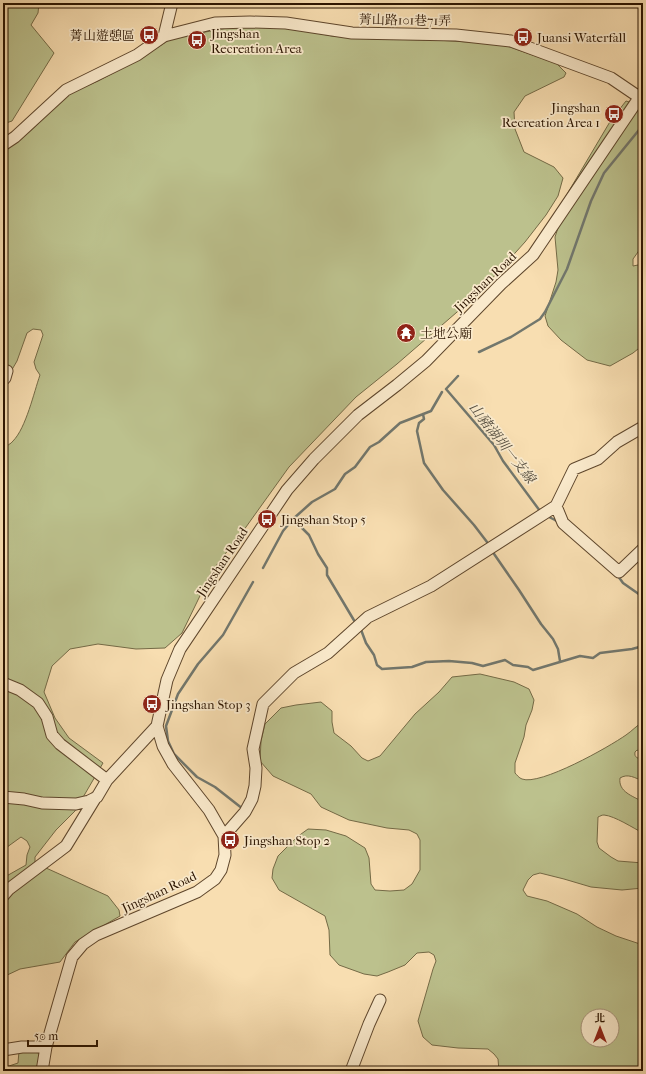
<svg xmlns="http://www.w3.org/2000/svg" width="646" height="1074" viewBox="0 0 646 1074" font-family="'IM FELL French Canon','Noto Serif TC',serif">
	<rect width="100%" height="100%" fill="#f8deb1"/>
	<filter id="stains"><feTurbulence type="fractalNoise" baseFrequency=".005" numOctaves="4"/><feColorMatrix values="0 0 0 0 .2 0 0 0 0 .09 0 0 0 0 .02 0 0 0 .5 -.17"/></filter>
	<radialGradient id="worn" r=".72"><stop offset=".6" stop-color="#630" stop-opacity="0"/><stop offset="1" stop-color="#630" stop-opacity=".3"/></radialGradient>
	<path fill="#bcc18d" stroke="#746a46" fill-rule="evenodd" d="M3,3H39L38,13L31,25L54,53L12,121L3,124Z
		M233,27L291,28L332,36L374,39L436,40L501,44L556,63L566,73L564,77L525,96L514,112L515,129L524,152L554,167L563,178L558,196L546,215L525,242L479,293L397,364L356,397L289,467L246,527L212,571L182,633L165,648L136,649L98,644L70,649L52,666L44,692L55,718L69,738L103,763L75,811L56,830L35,857V863L108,896L119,910L120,916L75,942L60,962L20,969L3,977V878L26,865L27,855L30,847L27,841L21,837L3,850V448C6,446 11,444 13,441C26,428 34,392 40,375L36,369L34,362L43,335L41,330L33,329L27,333L17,361L3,385V150L27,134L70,93L98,81L146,55L172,38Z
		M626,101L643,106V245L633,259V266L643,264V345L633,353L610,366L587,360L561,340L548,326L545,316L556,282L558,270L555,237L559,225L563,201L611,120Z
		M480,674L514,682L529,689L534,700L532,710L526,725L524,737L515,763V773C517,775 519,778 522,779C540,786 609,747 626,735C632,731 636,726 643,722V753L637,750L635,752C634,758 638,758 643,760V781C635,778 628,773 620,778C618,792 633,796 643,802V833C633,828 615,816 604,815C601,815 601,816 598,817L597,842L599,848L611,857L618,861L643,863V888L622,890L591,887L564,879L540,873L533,875L528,880L523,890L527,896L547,901L577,914L597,927L616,936L643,945V1069H620L615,1071H499L498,1059L494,1054L488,1049L458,1048L432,1045L423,1037L418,1021L433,969L436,961L434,955L429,952L417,953L405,965L388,972L377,976L364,974L339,965L330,955L329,930L325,916L279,890L272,878L273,869L278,856L297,837L308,829L326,830L346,836L365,848L369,858L371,884L375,890L390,891L404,890L412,884L420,870V840L417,834L409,830L387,828L349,820L321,807L311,794L273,776L260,761L261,741L265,724L281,708L296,705L321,702L332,711V722L334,733L351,746L362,758L368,761L380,756L415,714L439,692L452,677ZM588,1016H612V1040H588Z
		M19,1051H28L39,1053V1058L36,1071H3V1068L18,1063Z"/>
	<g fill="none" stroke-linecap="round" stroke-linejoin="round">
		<path stroke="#72776d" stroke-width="2.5" d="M479,352L511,337L540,319L545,312L567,269L591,201L604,173L643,125
			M458,376L446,389L494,445L503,461L540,511
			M423,414L424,419L419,423L417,431L424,463L443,490L474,525L487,542
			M547,516L555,520L558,522
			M293,519L309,535L318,554L327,568V575L355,622
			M492,551L519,590L541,624L553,639L558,649L560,661
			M263,568L283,531L293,519L312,502L335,489L345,474L355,467L370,447L379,442L400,423L431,411L442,392
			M618,576L623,583L643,597
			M360,627L366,643L374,655L377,665L382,669L412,667L426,662L449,661L472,663L483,666L505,660L513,665L528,667L533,670L580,656L593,658L600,653L632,649L643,646
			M243,809L215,787L197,777L174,754L168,741L166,726L178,694L198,664L223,635L253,582"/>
		<g stroke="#5e462c" stroke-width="13">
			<path id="minor" d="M164,36L172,3
				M3,145L15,137L66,90L137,55L164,36L215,23L250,22L286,23L352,33L456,35L511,41L611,78L639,97
				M3,373L7,371L5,378L3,380
				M556,506L563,523L619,572L643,549
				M3,683L20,690L38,703L47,717L52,735L60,744L107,780
				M3,797L24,799L42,803L76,804L89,801L97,797L107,780L157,726
				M224,836L245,812L252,799L255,786L256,768L253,749L263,704L294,673L328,653L368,617L431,586L556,506L574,469L598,459L617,442L643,427
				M3,896L9,889L66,846L96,797
				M3,1050L22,1047H46
				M42,1071L46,1047L72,957L83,944L96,935L197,892L215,879L221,870L225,855L224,836L209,810L173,764L163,746L157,726L167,680L180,649L287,490L314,459L358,415L397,385L426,361L501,284L533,255L643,92
				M351,1071L369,1024L380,1000"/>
		</g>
		<use href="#minor" stroke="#faeacc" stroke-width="11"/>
	</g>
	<defs>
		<g id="bus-disc" transform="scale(1)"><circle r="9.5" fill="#8f2418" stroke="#faeacc"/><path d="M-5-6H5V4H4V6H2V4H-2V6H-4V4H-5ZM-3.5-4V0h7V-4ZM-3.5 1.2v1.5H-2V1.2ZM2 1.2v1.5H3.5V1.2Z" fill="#fff"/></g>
		<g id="temple-disc" transform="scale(1)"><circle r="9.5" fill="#8f2418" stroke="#faeacc"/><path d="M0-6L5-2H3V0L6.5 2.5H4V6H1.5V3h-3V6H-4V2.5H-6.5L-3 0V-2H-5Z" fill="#fff"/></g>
	</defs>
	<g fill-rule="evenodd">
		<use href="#bus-disc" x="149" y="35"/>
		<use href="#bus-disc" x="523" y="37"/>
		<use href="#bus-disc" x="197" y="40"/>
		<use href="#bus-disc" x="614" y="114"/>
		<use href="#temple-disc" x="406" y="333"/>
		<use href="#bus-disc" x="267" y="519"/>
		<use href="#bus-disc" x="152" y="704"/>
		<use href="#bus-disc" x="230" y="840"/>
	</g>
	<g text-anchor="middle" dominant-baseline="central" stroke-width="3.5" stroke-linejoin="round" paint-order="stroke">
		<g font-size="13" fill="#2b1400" stroke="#faeacc">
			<text transform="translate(405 20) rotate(1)">菁山路101巷71弄</text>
			<text transform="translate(485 282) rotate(-44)">Jingshan Road</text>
			<text transform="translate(222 562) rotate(-56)">Jingshan Road</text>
			<text transform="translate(159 892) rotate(-25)">Jingshan Road</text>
		</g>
		<g font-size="13" fill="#2b1400" stroke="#faeacc" text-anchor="start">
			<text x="211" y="33">Jingshan<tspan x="211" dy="15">Recreation Area</tspan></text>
			<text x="135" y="35" text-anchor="end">菁山遊憩區</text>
			<text x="537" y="37">Juansi Waterfall</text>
			<text x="600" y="107" text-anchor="end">Jingshan<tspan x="600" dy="15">Recreation Area 1</tspan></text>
			<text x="420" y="333">土地公廟</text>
			<text x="281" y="519">Jingshan Stop 5</text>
			<text x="166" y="704">Jingshan Stop 3</text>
			<text x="244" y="840">Jingshan Stop 2</text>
		</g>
		<g font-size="14" font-style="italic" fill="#554e40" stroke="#faeacc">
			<text transform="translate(502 443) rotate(52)">山豬湖圳一支線</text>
		</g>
	</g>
	<rect width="646" height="1074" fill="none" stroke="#f8deb1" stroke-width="16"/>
	<rect x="4" y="4" width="638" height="1066" fill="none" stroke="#2b1400" stroke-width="2"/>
	<rect x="8" y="8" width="630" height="1058" fill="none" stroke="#2b1400"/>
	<g transform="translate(600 1028)"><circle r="19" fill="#faeacc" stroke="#a7947a"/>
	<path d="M0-3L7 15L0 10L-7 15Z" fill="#8f2418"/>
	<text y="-6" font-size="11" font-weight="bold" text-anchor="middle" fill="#2b1400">北</text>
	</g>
	<path d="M28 1040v6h69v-6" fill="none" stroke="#2b1400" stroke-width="2"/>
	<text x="34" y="1040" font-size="12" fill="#2b1400" stroke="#faeacc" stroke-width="3" paint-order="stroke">50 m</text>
	<rect width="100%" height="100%" filter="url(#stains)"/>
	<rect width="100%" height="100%" fill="url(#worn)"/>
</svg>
